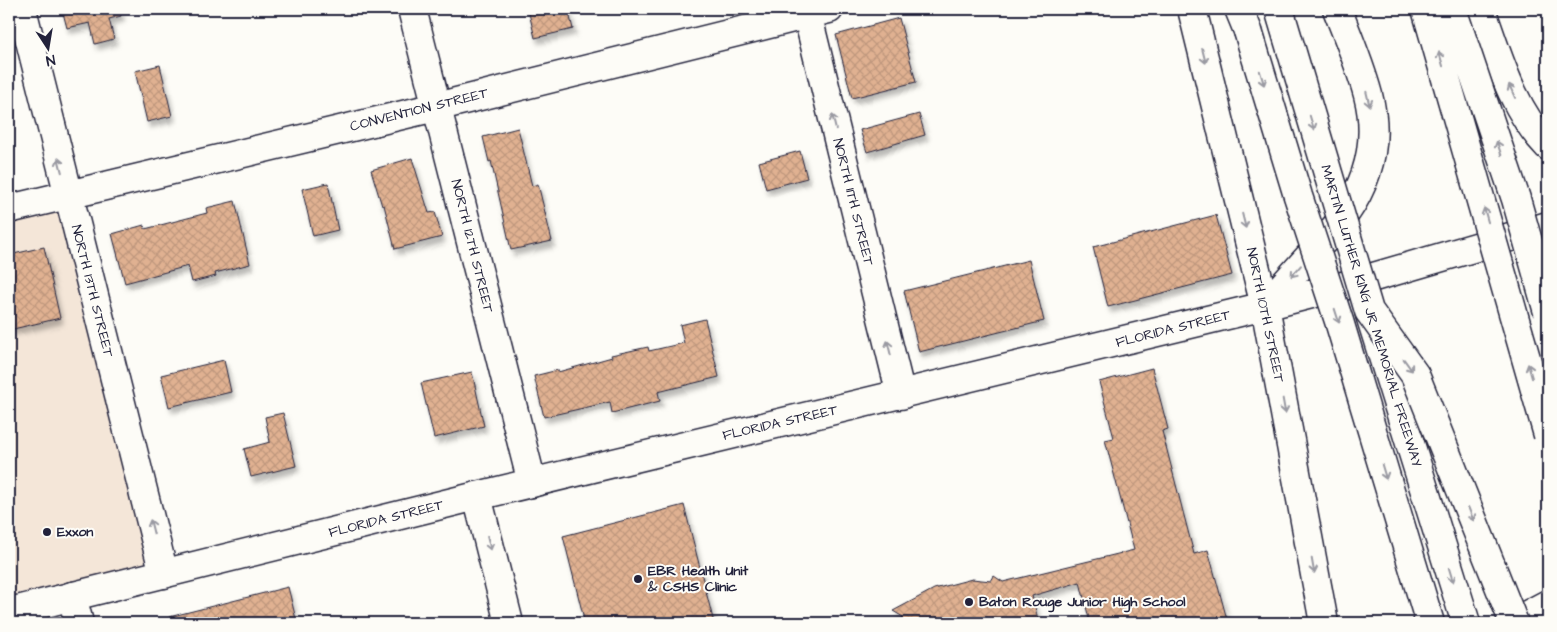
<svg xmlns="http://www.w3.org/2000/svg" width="1557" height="632" viewBox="0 0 1557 632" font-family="'Architects Daughter',sans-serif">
	<defs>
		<pattern id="building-cross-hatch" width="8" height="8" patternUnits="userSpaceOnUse" patternTransform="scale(1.25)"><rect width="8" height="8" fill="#e0b191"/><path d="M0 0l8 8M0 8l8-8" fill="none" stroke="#c0987e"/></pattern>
		<filter id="shadow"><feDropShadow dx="3" dy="5.5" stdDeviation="2.5" flood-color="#0004"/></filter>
	</defs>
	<rect width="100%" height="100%" fill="#fdfcf7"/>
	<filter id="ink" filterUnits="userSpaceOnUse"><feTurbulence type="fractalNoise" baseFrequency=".02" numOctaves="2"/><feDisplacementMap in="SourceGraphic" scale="10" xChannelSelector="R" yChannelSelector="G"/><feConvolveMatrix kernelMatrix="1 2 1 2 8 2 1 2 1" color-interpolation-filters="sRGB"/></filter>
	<g filter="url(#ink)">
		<path fill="#f4e6d8" d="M67,194L164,574L9,612V209Z"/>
		<path fill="url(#building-cross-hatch)" stroke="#22223b" filter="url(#shadow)" d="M62,9H120L121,16L109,19L114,39L95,44L90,23L67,28Z
			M528,9H568L573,29L535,38Z
			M899,18L916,82L852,98L836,35Z
			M160,65L172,116L147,122L135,71Z
			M919,114L925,135L867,152L860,130Z
			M518,128L532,186L538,184L552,241L511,250L491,161L489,162L483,137Z
			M800,151L807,178L766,189L759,162Z
			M412,158L429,213L435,212L442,237L395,249L384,205L382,206L371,170Z
			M328,183L338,230L313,236L302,189Z
			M235,201L250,264L215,273L216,276L192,282L188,266L125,283L112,234L144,225L145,229L207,213L206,208Z
			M1216,215L1232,275L1108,307L1093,247Z
			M44,247L60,318L9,330V255Z
			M1029,260L1044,321L919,352L904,291Z
			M705,319L719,377L658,392L660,401L612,413L610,402L544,417L534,376L558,370V372L612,357L611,355L648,347L649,351L684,343L680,325Z
			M224,360L231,392L169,407L161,375Z
			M1152,368L1168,429L1162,431L1194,554L1208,550L1228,623H1090L1080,582L1032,596L1039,623H899L903,617L893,611L934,589L972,579L991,581L994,576L1003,582L1134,550L1105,440L1114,438L1099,382Z
			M472,372L484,426L434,438L421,383Z
			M283,413L296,466L251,477L244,449L270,442L265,417Z
			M684,505L714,623H585L563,536Z
			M288,587L297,623H169V617Z"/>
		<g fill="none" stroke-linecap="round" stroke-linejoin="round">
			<g stroke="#22223b" stroke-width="31">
				<path id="minor" d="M22,9L164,574
					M412,9L532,483
					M806,9L901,395
					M9,209L436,107L829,9
					M477,496L509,623
					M72,596L79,623"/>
			</g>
			<g stroke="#22223b" stroke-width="31">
				<path id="major" d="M1192,9L1265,306L1324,623
					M9,612L477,496L1265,306L1343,286L1548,226
					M1512,623L1548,604"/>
			</g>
			<g stroke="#22223b" stroke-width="31">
				<path id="highway" d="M1239,9L1248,31
					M1481,9C1498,56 1512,109 1548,146
					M1265,306C1282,287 1299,268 1316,249C1326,238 1337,227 1345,214C1370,178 1379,138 1368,95C1360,65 1348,37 1337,9
					M1370,315L1466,623"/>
			</g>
			<use href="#minor" stroke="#fdfcf7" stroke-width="28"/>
			<use href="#major" stroke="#fdfcf7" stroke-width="28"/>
			<use href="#highway" stroke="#fdfcf7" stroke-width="28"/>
			<g stroke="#22223b" stroke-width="31" stroke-linecap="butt">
				<path id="highway-bridge" d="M1279,9L1369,311L1415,375L1514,623
					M1426,9L1548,435
					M1452,9L1516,199L1548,312
					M1248,31L1298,196L1339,321L1430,623"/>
			</g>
			<use href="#highway-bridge" stroke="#fdfcf7" stroke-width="28"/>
		</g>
		<defs><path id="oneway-shaft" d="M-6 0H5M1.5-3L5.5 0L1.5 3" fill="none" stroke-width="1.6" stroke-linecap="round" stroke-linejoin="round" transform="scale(1.25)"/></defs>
		<g stroke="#9a9aa2">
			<use href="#oneway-shaft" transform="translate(1204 56) rotate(76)"/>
			<use href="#oneway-shaft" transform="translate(1441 59) rotate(-106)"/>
			<use href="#oneway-shaft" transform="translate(1262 78) rotate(73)"/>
			<use href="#oneway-shaft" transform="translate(1512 91) rotate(-114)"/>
			<use href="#oneway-shaft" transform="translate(1368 99) rotate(77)"/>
			<use href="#oneway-shaft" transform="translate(834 122) rotate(-104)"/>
			<use href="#oneway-shaft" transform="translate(1312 123) rotate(73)"/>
			<use href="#oneway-shaft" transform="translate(1499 148) rotate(-108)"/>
			<use href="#oneway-shaft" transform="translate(60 165) rotate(-104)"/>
			<use href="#oneway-shaft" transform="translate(1486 215) rotate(-106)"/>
			<use href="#oneway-shaft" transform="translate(1244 221) rotate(76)"/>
			<use href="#oneway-shaft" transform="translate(1296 271) rotate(131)"/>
			<use href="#oneway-shaft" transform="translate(1337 316) rotate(72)"/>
			<use href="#oneway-shaft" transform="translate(889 348) rotate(-104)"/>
			<use href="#oneway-shaft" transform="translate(1408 365) rotate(54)"/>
			<use href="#oneway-shaft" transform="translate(1530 371) rotate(-106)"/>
			<use href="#oneway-shaft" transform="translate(1284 406) rotate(80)"/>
			<use href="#oneway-shaft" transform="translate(1384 472) rotate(73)"/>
			<use href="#oneway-shaft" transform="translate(1471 514) rotate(68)"/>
			<use href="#oneway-shaft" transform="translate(152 527) rotate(-104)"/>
			<use href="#oneway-shaft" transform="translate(489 543) rotate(76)"/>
			<use href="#oneway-shaft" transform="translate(1313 566) rotate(80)"/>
			<use href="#oneway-shaft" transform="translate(1451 575) rotate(73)"/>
		</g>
	</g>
	<g fill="#22223b" stroke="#fdfcf7" stroke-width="2">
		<circle cx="47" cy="532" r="5"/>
		<circle cx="638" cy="579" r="5"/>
		<circle cx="969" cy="602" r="5"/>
	</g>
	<g text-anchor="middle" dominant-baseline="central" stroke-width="4" stroke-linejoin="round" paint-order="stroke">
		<g font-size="14" fill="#22223b" stroke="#fdfcf7">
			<text transform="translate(419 110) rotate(-14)">CONVENTION STREET</text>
			<text transform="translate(853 202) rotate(76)">NORTH 11TH STREET</text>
			<text transform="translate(472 246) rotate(76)">NORTH 12TH STREET</text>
			<text transform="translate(92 291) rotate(76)">NORTH 13TH STREET</text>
			<text transform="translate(1265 315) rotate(78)">NORTH 10TH STREET</text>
			<text transform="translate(1371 316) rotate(73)">MARTIN LUTHER KING JR MEMORIAL FREEWAY</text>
			<text transform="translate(1173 329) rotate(-14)">FLORIDA STREET</text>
			<text transform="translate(780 423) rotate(-13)">FLORIDA STREET</text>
			<text transform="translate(386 519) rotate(-14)">FLORIDA STREET</text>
		</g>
		<g font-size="14" font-weight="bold" fill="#22223b" stroke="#fdfcf7" text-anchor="start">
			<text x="57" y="532">Exxon</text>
			<text x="648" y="571">EBR Health Unit<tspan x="648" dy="16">&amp; CSHS Clinic</tspan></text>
			<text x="979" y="602">Baton Rouge Junior High School</text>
		</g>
	</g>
	<rect width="1557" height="632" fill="none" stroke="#fdfcf7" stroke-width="30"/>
	<rect x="15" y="15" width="1527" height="602" fill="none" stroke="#22223b" stroke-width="2" filter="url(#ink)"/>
	<g transform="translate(48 48) rotate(168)" stroke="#fdfcf7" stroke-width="4" paint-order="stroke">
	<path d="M0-4L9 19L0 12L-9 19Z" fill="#22223b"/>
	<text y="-8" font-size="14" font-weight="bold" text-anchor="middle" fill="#22223b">N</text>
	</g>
</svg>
